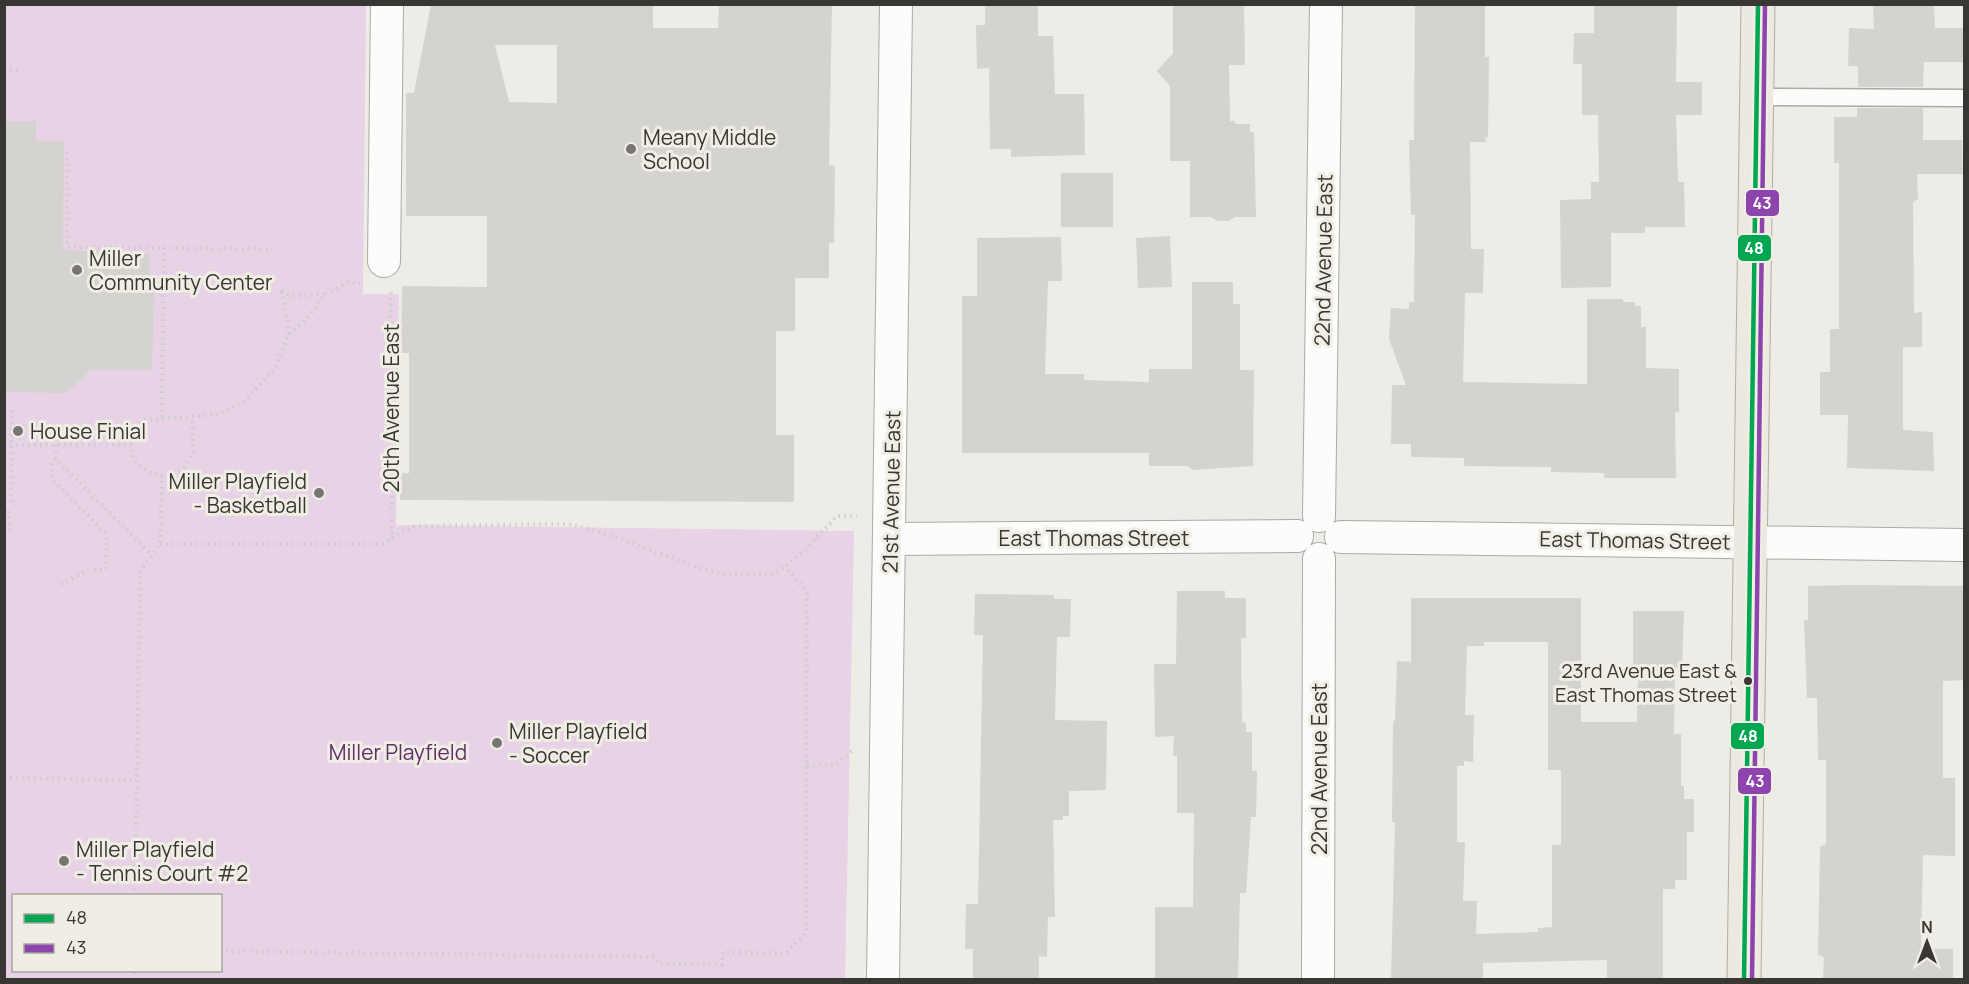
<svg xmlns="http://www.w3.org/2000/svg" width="1969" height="984" viewBox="0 0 1969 984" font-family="Manrope,sans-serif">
	<rect width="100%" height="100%" fill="#edece7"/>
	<path fill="#e7d2e6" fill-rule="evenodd" d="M5,5H366L363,294H399L396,525L854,531L845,979L5,980ZM14,896H220V970H14Z"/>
	<path fill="#d4d3d0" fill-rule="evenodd" d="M431,4H653V28H718L719,4H832L829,165L835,166L834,243H829V278H795V331H776V435H794V502L400,500V473H409V353H401L402,286L487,287V216H406V93H414ZM495,45H557V103L509,102Z
		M985,4H1038V36H1053L1055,94H1084L1085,155L1011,157V149H990L989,68L977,69L976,25H985Z
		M1173,4H1244L1245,65H1229L1230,121H1235V124H1250V132H1254L1256,217H1235L1229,221H1217L1211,217H1190V161H1170V86L1157,71L1173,53Z
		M1415,4H1485V57H1489L1488,137H1485L1486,142H1470L1471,249H1484L1483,293H1465L1463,382L1587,384V299H1623V302H1635V306H1641V327H1646V368L1679,369V412H1675L1676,478H1604V473L1551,472V467L1464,466V458L1411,457V444H1391L1392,385H1406L1389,339L1391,308L1409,309V302H1414L1415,215H1411L1409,140H1414Z
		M1594,4H1677L1676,82H1702V115H1676L1678,182H1684L1685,227H1645V233H1611V287L1561,288L1560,200L1591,199V182H1599L1598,115H1582V64H1573L1574,33H1594Z
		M1873,4H1934L1935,28H1965V62H1924L1923,87H1858V66H1848L1849,28L1874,29Z
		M1857,108H1923V140H1962L1963,174H1917L1918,198L1913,203L1914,313L1922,312V347H1903V430L1933,432L1934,471L1847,468L1848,415H1820V372H1830V329H1839V163H1834V117H1857Z
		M4,121H36V141H64L63,250L150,254V286H154L152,370H91L66,393L4,392Z
		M1061,173H1113V227H1061Z
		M1170,236L1172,287L1138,288L1136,238Z
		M1061,237L1062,281H1048L1045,374H1084V380L1149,382V369H1192V282H1233V304H1240V370H1254L1253,466L1193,470L1187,466H1149V453H962V296H977V238Z
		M1853,585L1965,586V680L1943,681V778H1955V856L1923,855L1921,949H1953V980H1823L1824,957L1818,955L1820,847L1826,844V760H1818L1817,698H1807L1804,620H1808V586Z
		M1177,591H1225V598H1246V638H1241L1242,722L1246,723V732H1252V771H1257L1256,817H1251L1246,893H1240L1238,980H1155V907H1193L1194,813H1177V756H1173L1174,736L1155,737L1154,664H1176Z
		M975,594L1054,595V599H1071L1070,637H1057L1055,720L1107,721L1106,790L1069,791V816H1063V820H1053L1055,917H1048L1047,957L1039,956V980H973V949H965L966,904H978L983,635H974Z
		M1411,598H1581V722H1637L1638,668H1633V611H1684L1682,668H1675L1674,734H1681V786H1684V799H1694V832H1687V880H1675V889H1663V980H1607V960L1483,963V980H1391L1395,822H1392L1393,724L1395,719L1397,661L1411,662ZM1484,642H1548V770H1561V845H1552V927L1538,928V932L1476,934L1477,901H1463L1465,842H1457V766H1464V761L1473,762L1474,715H1465L1467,646H1484Z"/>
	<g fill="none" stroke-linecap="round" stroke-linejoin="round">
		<g stroke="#abaaa7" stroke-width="19">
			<path id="service" d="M1757,97L1964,98"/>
		</g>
		<g stroke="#abaaa7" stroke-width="34">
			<path id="minor" d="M384,261L387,4
				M1319,516L1326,4
				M1341,537L1964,545
				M891,539L1297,536
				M883,980L896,4
				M1318,980L1319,559"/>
		</g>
		<g stroke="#b2ae9e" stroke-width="35">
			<path id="primary" d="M1744,980L1758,4"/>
		</g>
		<path stroke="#cdcdcb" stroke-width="4" stroke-dasharray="1.5 4.5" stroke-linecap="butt" d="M4,68L18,70
			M67,152V247L268,249
			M391,292L392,539
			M289,334L282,292L293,296L325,294
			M162,417L164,248
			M4,445H131C131,464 144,472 162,476
			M56,445V459L152,555
			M131,445L136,426L145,420L215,415L243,403L275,368L289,334L305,321L325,294L347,283H360
			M56,459L52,465V479L107,535L106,569H93
			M11,502L12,407
			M8,511L9,531
			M160,544H381C394,539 402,528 416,526L569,524L607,534L694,566L722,574L767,575L776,573L805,550L837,516H857
			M61,584L88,570
			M807,765H835L852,751
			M4,778L136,780
			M135,896L140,572L160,544L162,476L182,470L193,453L192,418
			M220,951L653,957L660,964L722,965L723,952L786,953L806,933L807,592L785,566
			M134,980V970"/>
		<use href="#service" stroke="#fcfcfb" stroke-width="16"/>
		<use href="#minor" stroke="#fcfcfb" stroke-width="32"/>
		<use href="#primary" stroke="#ebe9e0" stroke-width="33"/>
		<g stroke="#f0eee4" stroke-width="9">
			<path id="bus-1" d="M1744,980L1758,4"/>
		</g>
		<g stroke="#f0eee4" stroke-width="9">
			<path id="bus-2" d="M1752,980L1765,4"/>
		</g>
		<use href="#bus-1" stroke="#00a651" stroke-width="4.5"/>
		<use href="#bus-2" stroke="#8e44ad" stroke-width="4.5"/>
	</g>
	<g fill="#777673" stroke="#f0eee4" stroke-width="2">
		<circle cx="631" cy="149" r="6"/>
		<circle cx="77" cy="270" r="6"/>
		<circle cx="18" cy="431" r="6"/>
		<circle cx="319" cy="493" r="6"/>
		<circle cx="497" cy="743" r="6"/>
		<circle cx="64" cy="861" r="6"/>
	</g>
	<circle fill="#383734" stroke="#f0eee4" stroke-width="2" cx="1748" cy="681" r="5"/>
	<g text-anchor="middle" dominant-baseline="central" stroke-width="6" stroke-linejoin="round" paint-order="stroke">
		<g font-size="20" fill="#383734" stroke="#f0eee4" text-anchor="end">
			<text x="1737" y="670">23rd Avenue East &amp;<tspan x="1737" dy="24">East Thomas Street</tspan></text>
		</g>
		<g font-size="21" fill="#383734" stroke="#f0eee4" text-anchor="start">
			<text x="643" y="137">Meany Middle<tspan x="643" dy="24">School</tspan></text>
			<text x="89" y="258">Miller<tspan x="89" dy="24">Community Center</tspan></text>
			<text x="30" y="431">House Finial</text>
			<text x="307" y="481" text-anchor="end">Miller Playfield<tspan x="307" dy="24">- Basketball</tspan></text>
			<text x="509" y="731">Miller Playfield<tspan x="509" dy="24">- Soccer</tspan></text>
			<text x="76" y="849">Miller Playfield<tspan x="76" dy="24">- Tennis Court #2</tspan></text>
		</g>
		<g font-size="21" fill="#383734" stroke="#f0eee4">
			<text transform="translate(1323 260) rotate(-89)">22nd Avenue East</text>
			<text transform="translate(391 408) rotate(-90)">20th Avenue East</text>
			<text transform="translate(891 492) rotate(-89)">21st Avenue East</text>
			<text x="1094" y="538">East Thomas Street</text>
			<text transform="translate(1635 540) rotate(1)">East Thomas Street</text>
			<text transform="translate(1319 769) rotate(-90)">22nd Avenue East</text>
		</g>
		<g font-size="21" fill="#612d67" stroke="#f0eee4">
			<text x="398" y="752">Miller Playfield</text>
		</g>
	</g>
	<g stroke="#f0eee4" stroke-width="2">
		<rect x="1745" y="189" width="35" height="28" rx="6" fill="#8e44ad"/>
		<rect x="1737" y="234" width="35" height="28" rx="6" fill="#00a651"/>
		<rect x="1730" y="722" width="35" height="28" rx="6" fill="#00a651"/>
		<rect x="1737" y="767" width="35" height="28" rx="6" fill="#8e44ad"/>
	</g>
	<g font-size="16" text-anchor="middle" font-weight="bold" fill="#fff">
		<text x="1762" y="209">43</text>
		<text x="1754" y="254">48</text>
		<text x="1748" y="742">48</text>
		<text x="1755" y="787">43</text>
	</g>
	<rect width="1969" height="984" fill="none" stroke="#383734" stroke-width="12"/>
	<rect x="12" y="894" width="210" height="78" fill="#f0eee4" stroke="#a6a59e" stroke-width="1.5"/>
	<rect x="24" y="914" width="30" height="9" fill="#00a651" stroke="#a6a59e" stroke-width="1.5"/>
	<text x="66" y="924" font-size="18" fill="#383734">48</text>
	<rect x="24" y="944" width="30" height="9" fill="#8e44ad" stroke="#a6a59e" stroke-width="1.5"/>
	<text x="66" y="954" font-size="18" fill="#383734">43</text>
	<g transform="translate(1927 942)" stroke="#f0eee4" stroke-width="4.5" paint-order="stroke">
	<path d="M0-4.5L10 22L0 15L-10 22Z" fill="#383734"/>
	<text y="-9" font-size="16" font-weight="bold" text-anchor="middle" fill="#383734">N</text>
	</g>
</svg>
